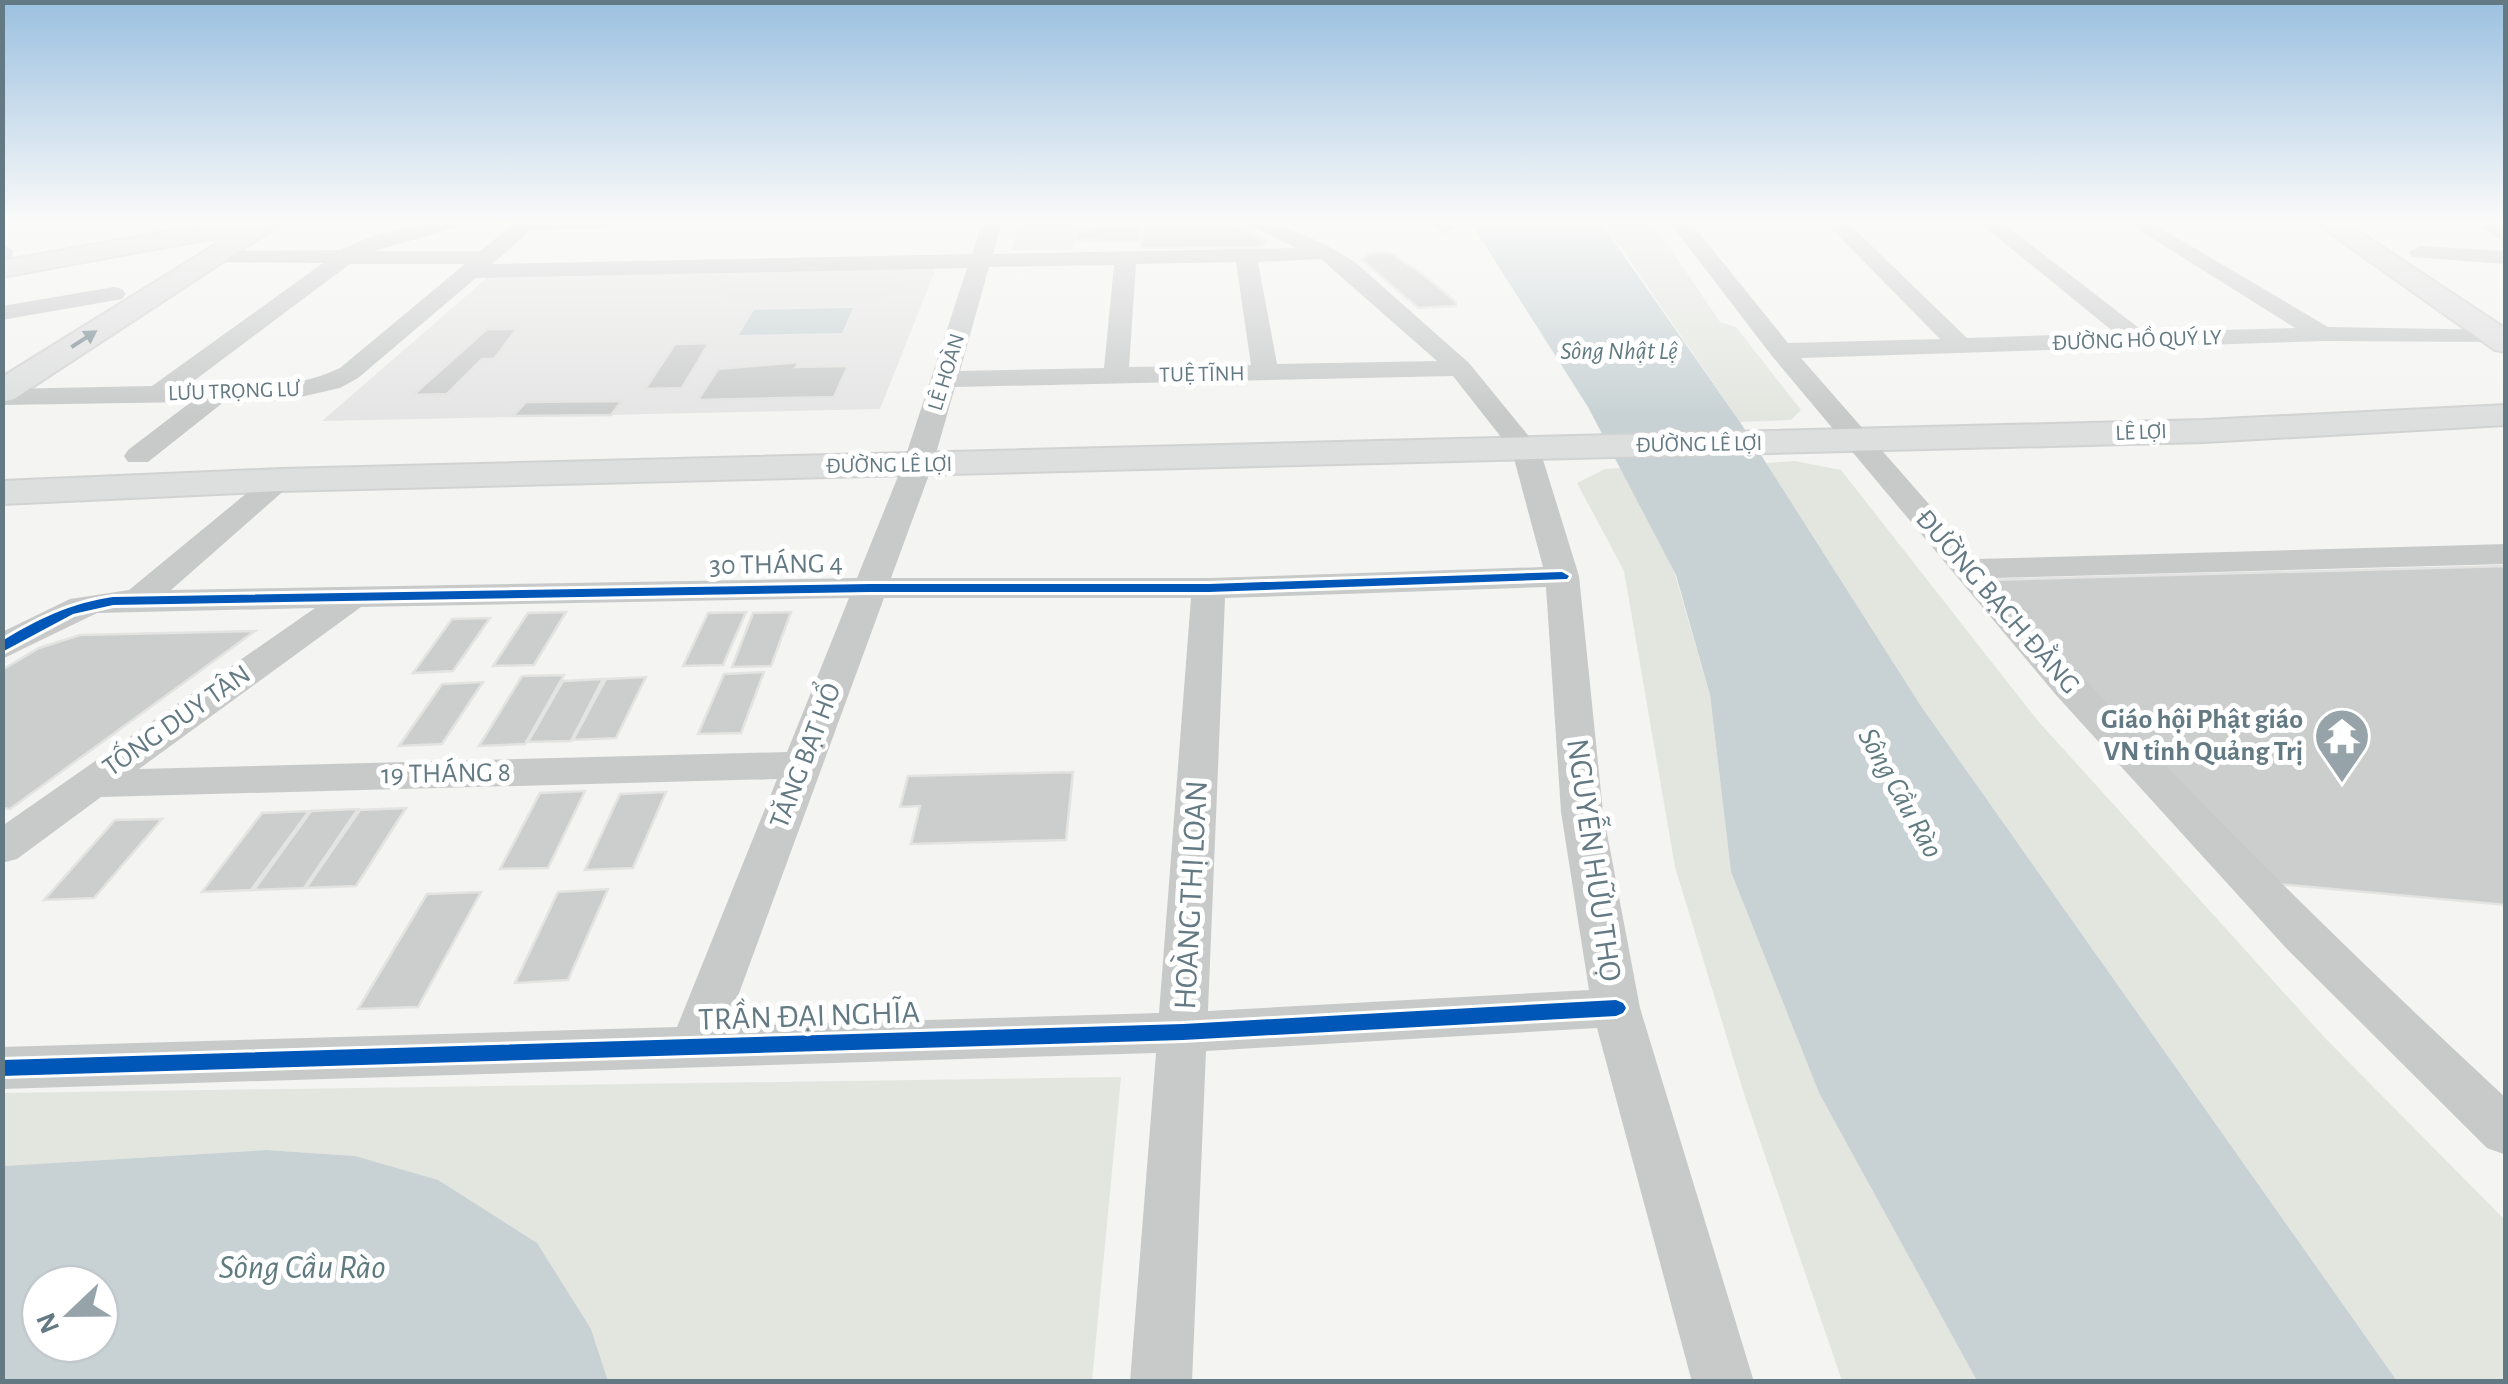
<svg xmlns="http://www.w3.org/2000/svg" width="2508" height="1384" viewBox="0 0 2508 1384" font-family="'Alegreya Sans',sans-serif">
	<rect width="100%" height="100%" fill="#f4f4f2"/>
	<path fill="#e4e5e4" d="M936,268L880,409L322,421L488,277Z"/>
	<path fill="#e3e6df" d="M1020,223H1079L1072,250H1011Z
		M1604,223H1653L1720,322L1736,327L1801,410L1791,420L1740,422Z
		M877,272L893,275L900,286L889,295L874,299L737,302L718,294V289C754,263 832,273 877,272Z
		M1795,461L1841,470L2038,721L2325,1038L2505,1220V1381H2397L1921,706L1766,463Z
		M1621,468L1674,571L1710,695L1731,872L1819,1093L1977,1381H1842L1745,1097L1675,867L1624,571L1577,483L1605,469Z
		M1121,1077L1092,1381H608L591,1329L355,1156L267,1150L3,1166L2,1093Z"/>
	<path fill="#c8d2d4" fill-rule="evenodd" d="M1471,223H1601L1740,422L1921,706L2397,1381H1977L1819,1093L1731,872L1710,695L1676,575L1588,407Z
		M853,308L842,333L739,335L754,310Z
		M267,1150L355,1156L438,1180L537,1243L591,1329L608,1381H3V1166ZM40,1284H100V1344H40Z"/>
	<path fill="#cccecd" stroke="#e3e3e2" stroke-width="2.5" d="M1144,223H1228L1267,240L1263,246L1255,247L1141,248Z
		M1115,226H1140L1139,241L1076,240L1078,230Z
		M1384,252L1393,254L1426,277L1456,302V306L1418,308L1362,260L1368,254Z
		M487,329H517L494,359H482L447,394L413,395Z
		M709,343L682,388L645,389L675,344Z
		M799,362L796,367L848,366L834,397L698,400L718,369Z
		M622,401L611,415L513,416L526,402Z
		M2506,566V905L2277,884L1984,580Z
		M566,612L534,665L493,666L528,613Z
		M746,612L723,665L683,666L708,613Z
		M791,612L771,666L732,667L753,613Z
		M490,618L453,671L413,673L452,619Z
		M255,631L10,809L2,808V670L39,648L80,635Z
		M764,672L741,733L698,734L724,674Z
		M564,675L525,744L479,746L522,676Z
		M646,677L616,738L573,740L606,679Z
		M603,679L571,741L528,742L563,681Z
		M483,682L442,744L399,746L442,684Z
		M1073,772L1066,840L911,844L920,806L900,807L908,776Z
		M585,791L548,868L500,869L540,793Z
		M666,792L633,868L585,870L620,794Z
		M406,808L356,886L306,888L360,810Z
		M358,809L304,888L254,890L311,811Z
		M309,811L251,890L202,892L262,813Z
		M162,819L94,898L44,900L115,820Z
		M608,889L568,980L515,983L558,892Z
		M481,892L418,1007L358,1009L427,894Z"/>
	<g fill="none" stroke-linecap="round" stroke-linejoin="round">
		<g stroke="#d1d2d2" stroke-width="4">
			<path id="major" d="M214,223H282L14,399L2,402V377L231,235L2,277V261Z
				M2316,223H2346L2506,329V352L2495,350Z
				M2506,405V425L2204,442L281,491L2,504V481L281,469L2204,420Z"/>
		</g>
		<path fill="#c8caca" fill-rule="evenodd" d="M426,223H461L458,227L374,251H480L515,223H609L599,229L531,230L492,264L972,254L982,223H1002L993,254L1296,248L1245,223C1284,222 1323,241 1356,263L1469,363L1540,450L1579,576L1603,812L1640,1008L1754,1382H1692L1597,1028L1206,1051L1192,1382H1130L1156,1053L2,1089V1047L677,1027L777,779L101,797L17,859L2,863V826L315,608L97,613L2,659V632L70,599L129,590L270,474H292L296,480L171,590L857,578L903,464L967,268L476,278L358,378L340,388L287,400L225,401L148,462H128L124,456L128,450L191,402L2,405V389L152,386L323,263L215,262L204,256L207,251L340,250L370,237ZM1321,259L1437,361L1277,364L1258,262ZM1236,262L1251,365L1129,367L1136,264ZM350,264H465L340,368C293,391 238,385 187,386ZM1114,265L1104,368L960,371L989,267ZM1453,376L1512,451L1543,567L1209,578H891L933,464L955,387ZM1546,587L1561,812L1589,990L1208,1011L1225,598ZM849,598L787,752L139,769L361,607ZM884,598H1191L1159,1013L727,1026Z
			M1429,223H1451L1455,228L1445,234Z
			M1670,223H1691L1788,343L1940,339L1826,223H1848L1967,338L2115,333L1980,223H2003L2144,332L2295,328L2128,223H2152L2328,327L2503,330V340L2494,342L2323,341L1801,358L1977,559L2506,544V564L1994,578C2155,762 2326,931 2506,1098V1155L2487,1148L2286,948L2056,695L1772,356Z
			M2474,223H2498L2506,228V243Z
			M2,244L13,250L12,260L2,261Z
			M2420,246L2506,251V264L2412,257L2409,252Z
			M114,287L122,289L126,294L122,299L2,320V306Z"/>
		<use href="#major" fill="#dddede" fill-rule="evenodd"/>
		<g stroke="#fff" stroke-width="6">
			<path id="cycleway" d="M1562,572L1569,576L1567,579L1209,592H870L113,605L73,614L2,652V641C38,619 71,603 113,597L870,584H1209Z
				M1616,1000L1623,1003L1626,1008L1623,1013L1616,1016L1183,1040L2,1076V1060L1183,1024Z"/>
		</g>
		<use href="#cycleway" fill="#0057b8" fill-rule="evenodd"/>
	</g>
	<defs><path id="oneway-solid" d="M-6-.8H1V-3.2L6.5 0L1 3.2V.8H-6Z" transform="scale(2.5)"/></defs>
	<use fill="#758891" href="#oneway-solid" transform="translate(84 339) rotate(-33)"/>
	<linearGradient id="sky" x2="0" y2="1"><stop stop-color="#9bc0e0"/><stop offset="0.53" stop-color="#fafaf9"/><stop offset="1" stop-color="#fafaf9" stop-opacity="0"/></linearGradient>
	<rect width="2508" height="417" fill="url(#sky)"/>
	<defs>
		<g id="temple-pin" transform="scale(2.875)"><path d="M0 17L-7.5 6A9.5 9.5 0 1 1 7.5 6Z" fill="#96a4aa" stroke="#fff"/><path d="M0-6L5-2H3V0L6.5 2.5H4V6H1.5V3h-3V6H-4V2.5H-6.5L-3 0V-2H-5Z" fill="#fff"/></g>
	</defs>
	<g fill-rule="evenodd">
		<use href="#temple-pin" x="2342" y="736"/>
	</g>
	<g text-anchor="middle" dominant-baseline="central" stroke-width="10" stroke-linejoin="round" paint-order="stroke">
		<g font-size="22" fill="#637983" stroke="#fff">
			<text transform="translate(2137 340) rotate(-2)">ĐƯỜNG HỒ QUÝ LY</text>
			<text transform="translate(946 372) rotate(-73)">LÊ HOÀN</text>
			<text transform="translate(1202 374) rotate(-1)">TUỆ TĨNH</text>
			<text transform="translate(234 391) rotate(-2)">LƯU TRỌNG LƯ</text>
			<text transform="translate(2141 432) rotate(-2)">LÊ LỢI</text>
			<text transform="translate(1699 444) rotate(-1)">ĐƯỜNG LÊ LỢI</text>
			<text transform="translate(889 465) rotate(-1)">ĐƯỜNG LÊ LỢI</text>
		</g>
		<g font-size="25" font-style="italic" fill="#5f7b80" stroke="#fff">
			<text x="1619" y="351">Sông Nhật Lệ</text>
		</g>
		<g font-size="28" fill="#637983" stroke="#fff">
			<text transform="translate(776 565) rotate(-1)">30 THÁNG 4</text>
			<text transform="translate(1997 602) rotate(49)">ĐƯỜNG BẠCH ĐẰNG</text>
			<text transform="translate(177 721) rotate(-35)">TỐNG DUY TÂN</text>
			<text transform="translate(806 756) rotate(-69)">TĂNG BẠT HỔ</text>
			<text transform="translate(446 774) rotate(-1)">19 THÁNG 8</text>
		</g>
		<g font-size="28" font-weight="bold" fill="#637983" stroke="#fff" text-anchor="end">
			<text x="2303" y="720">Giáo hội Phật giáo<tspan x="2303" dy="32">VN tỉnh Quảng Trị</tspan></text>
		</g>
		<g font-size="30" font-style="italic" fill="#5f7b80" stroke="#fff">
			<text transform="translate(1900 793) rotate(61)">Sông Cầu Rào</text>
		</g>
		<g font-size="32" fill="#637983" stroke="#fff">
			<text transform="translate(1594 860) rotate(82)">NGUYỄN HỮU THỌ</text>
			<text transform="translate(1191 895) rotate(-87)">HOÀNG THỊ LOAN</text>
			<text transform="translate(809 1016) rotate(-2)">TRẦN ĐẠI NGHĨA</text>
		</g>
		<g font-size="35" font-style="italic" fill="#5f7b80" stroke="#fff">
			<text x="302" y="1267">Sông Cầu Rào</text>
		</g>
	</g>
	<rect width="2508" height="1384" fill="none" stroke="#637983" stroke-width="10"/>
	<g transform="translate(70 1314) rotate(248)"><circle r="48" fill="#ffffff" stroke="#c1c9cd" stroke-width="2.5"/>
	<path d="M0-8L18 38L0 25L-18 38Z" fill="#96a4aa"/>
	<text y="-15" font-size="28" font-weight="bold" text-anchor="middle" fill="#637983">N</text>
	</g>
</svg>
